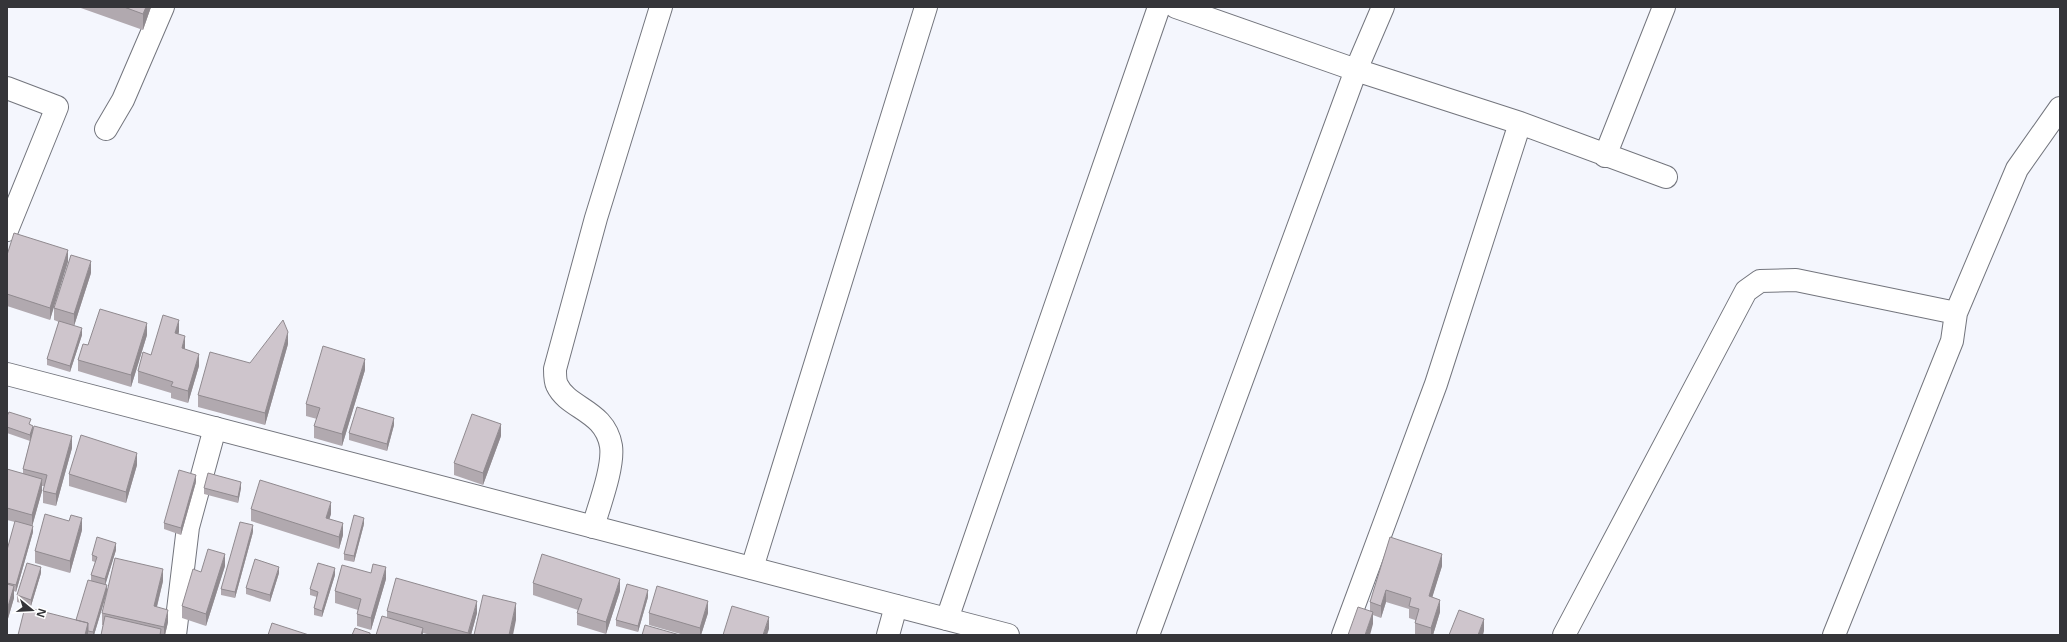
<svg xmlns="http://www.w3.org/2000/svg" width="2067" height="642" viewBox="0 0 2067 642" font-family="'Open Sans',sans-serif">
	<rect width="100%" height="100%" fill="#f4f6fd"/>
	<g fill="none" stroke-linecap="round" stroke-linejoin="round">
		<g stroke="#73757d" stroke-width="24">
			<path id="street" d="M1176,7L1356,70L1520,123L1666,177
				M7,88L57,107L7,230
				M106,129L123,100L163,7
				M1605,156L1664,7
				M593,527C599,506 614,467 611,446C605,410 568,409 557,385C555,381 555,374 555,369L596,218L661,7
				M752,568L926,7
				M947,619L1159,7
				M175,635L188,527L215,428
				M888,635L896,606
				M1148,635L1356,70L1383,7
				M1343,635L1436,384L1520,123
				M1564,635L1746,291L1760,281L1796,280L1956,313
				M1834,635L1952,341L1956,313L2017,169L2060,108"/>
		</g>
		<g stroke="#73757d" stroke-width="24">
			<path id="primary" d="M7,374L1008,635"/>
		</g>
		<use href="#street" stroke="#fff" stroke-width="22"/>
		<use href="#primary" stroke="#fff" stroke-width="22"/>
	</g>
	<path fill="#b1a9af" d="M78,7H151L143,30Z
		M68,250L50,320L7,306V255Z
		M91,273L74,326L82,335L70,372L47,365V359L59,322L54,320V308Z
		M179,332L178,334L185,348V349L199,366L188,403L171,398V393L138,383V371L151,355Z
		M147,335L131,387L78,371V360L88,345Z
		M288,344L265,425L198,407V395L250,363Z
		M365,370L342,446L314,438V426L317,419L306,416V404Z
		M7,416L31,425L33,431L72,448L56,506L43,503V491L44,486H42V491L32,526L33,532L16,592L14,591V598L7,622V550L15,522L7,520V469L23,474V469L30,441L7,433Z
		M394,425L387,451L349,440V433Z
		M501,436L483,485L454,475V463Z
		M137,465L126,503L69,486V474Z
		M196,482L181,535L164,529V523Z
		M204,488H241L238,503L204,494Z
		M251,509L331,514L329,519L343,535L339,549L251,521Z
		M364,524L354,562L344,560V554Z
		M82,530L70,573L35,563V551Z
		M253,532L235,598L221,595V589Z
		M1390,537L1442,566L1432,597L1440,612L1433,635H1415V620L1409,618V609L1386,602L1381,618L1373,615V624L1370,611V602Z
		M116,550L105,585L107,592L94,635H18L76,620L91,581V575L95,562L92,561V555Z
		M225,566L206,626L182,618V606L201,572Z
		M41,573L31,606L17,602V595Z
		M279,573L270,602L246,594V588Z
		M335,575L322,617L314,615V608L317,597L310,595V589Z
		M386,579L371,630L357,626V614L358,610L335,603V591Z
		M163,581L157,607L168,622L165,635H101L103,625H102V613Z
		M533,583L620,591L606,634L577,625V613L578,610L533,595Z
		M648,597L638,632L616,626V620Z
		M387,611L477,613L471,635H431L423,633V635L387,617Z
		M649,613H708L701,635H684L649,625Z"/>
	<path fill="#908a8f" d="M146,7H151L143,30V14Z
		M68,250V262L50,320V308Z
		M91,261V273L74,326V314Z
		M179,320V332L175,345V333Z
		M147,323V335L131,387V375Z
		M82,328V335L70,372V366Z
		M288,332V344L265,425V413Z
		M185,336V348L182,360V348Z
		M199,354V366L188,403V391Z
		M365,359V370L342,446V434Z
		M394,418V425L387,451V444Z
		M501,424V436L483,485V473Z
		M33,426V432L30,441V435Z
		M72,436V448L56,506V494Z
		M137,453V465L126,503V492Z
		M196,475V482L181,535V528Z
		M42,479V491L32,527V515Z
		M241,482V488L238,503V497Z
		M331,502V514L326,530V518Z
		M82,518V530L70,573V561Z
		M364,518V524L354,562V556Z
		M343,523V535L339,549V537Z
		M253,525V532L235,598V592Z
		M33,526V532L16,592V585Z
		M116,543V550L105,586V579Z
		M225,554V566L206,626V614Z
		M1442,554V566L1429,608V596Z
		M41,567V573L31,606V600Z
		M279,567V573L270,602V595Z
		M386,567V579L371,630V618Z
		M335,568V575L322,617V611Z
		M163,569V581L154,618V606Z
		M620,579V591L606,634V622Z
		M107,585V592L94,635H93V632Z
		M14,586V598L7,622V610Z
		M648,590V597L638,632V626Z
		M1386,590V602L1381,618V606Z
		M1440,600V612L1433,635H1431V628Z
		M477,601V613L471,635H468Z
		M708,601V613L701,635H700V628Z
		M516,603V620L513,635H509Z
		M168,610V622L165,635H164V627Z
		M1373,612V624L1370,635H1365Z
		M769,617V629L767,635H763Z
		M1484,619V631L1483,635H1478Z
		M88,623V635H85Z
		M423,628V635H421Z"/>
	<path fill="#cec5cc" stroke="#908a8f" d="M124,7H146L143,14Z
		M14,233L68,250L50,308L7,294V255Z
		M71,255L91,261L74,314L54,308Z
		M100,309L147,323L131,375L78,360L83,344L88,345Z
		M163,315L179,320L175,333L185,336L182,348L199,354L188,391L171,386L173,382L138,371L143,352L151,355Z
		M283,320L288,332L265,413L198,395L210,352L250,363Z
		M59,321L82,328L70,366L47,359Z
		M323,346L365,359L342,434L314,426L320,408L306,404Z
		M357,407L394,418L387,444L349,433Z
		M9,412L31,419L29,424L33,426L30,435L7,427V416Z
		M472,414L501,424L483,473L454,463Z
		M34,426L72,436L56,494L43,491L47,475L23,469Z
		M81,435L137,453L126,492L69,474Z
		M7,469L42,479L32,515L7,508Z
		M179,470L196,475L181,528L164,523Z
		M208,473L241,482L238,497L204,488Z
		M260,480L331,502L326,518L343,523L339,537L251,509Z
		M45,514L69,521L71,515L82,518L70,561L35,551Z
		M354,515L364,518L354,556L344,554Z
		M15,521L33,526L16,585L7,583V550Z
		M240,522L253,525L235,592L221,589Z
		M97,537L116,543L105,579L91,575L97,557L92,555Z
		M1390,537L1442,554L1429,596L1440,600L1431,628L1415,623L1419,609L1409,606L1411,598L1386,590L1381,606L1370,602Z
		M208,549L225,554L206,614L182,606L193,569L201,572Z
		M542,554L620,579L606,622L577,613L582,599L533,583Z
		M115,558L163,569L154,606L168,610L164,627L102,613Z
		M255,559L279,567L270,595L246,588Z
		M27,563L41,567L31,600L17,595Z
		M318,563L335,568L322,611L314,608L318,592L310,589Z
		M373,564L386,567L371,618L357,614L361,599L335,591L342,565L371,573Z
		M396,578L477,601L468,633L387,611Z
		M88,580L107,585L93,632L88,631V623L76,620Z
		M7,584L14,586L7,610Z
		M627,584L648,590L638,626L616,620Z
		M657,586L708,601L700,628L649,613Z
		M483,595L516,603L509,635H474Z
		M732,606L769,617L763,635H723Z
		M25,607L88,623L85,635H18Z
		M1358,607L1373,612L1365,635H1348Z
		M1459,610L1484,619L1478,635H1449Z
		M105,616L161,629L160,635H101Z
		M382,616L423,628L421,635H376Z
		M272,623L309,635H268Z
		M645,625L680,635H642Z
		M355,628L370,633V635H352Z"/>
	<rect width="2067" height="642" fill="none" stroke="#353539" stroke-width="16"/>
	<g transform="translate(32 610) rotate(108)" stroke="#ffffff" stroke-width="3" paint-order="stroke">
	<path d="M0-3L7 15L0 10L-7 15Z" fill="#353539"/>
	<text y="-6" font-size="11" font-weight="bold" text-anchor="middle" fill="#353539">N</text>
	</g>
</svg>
